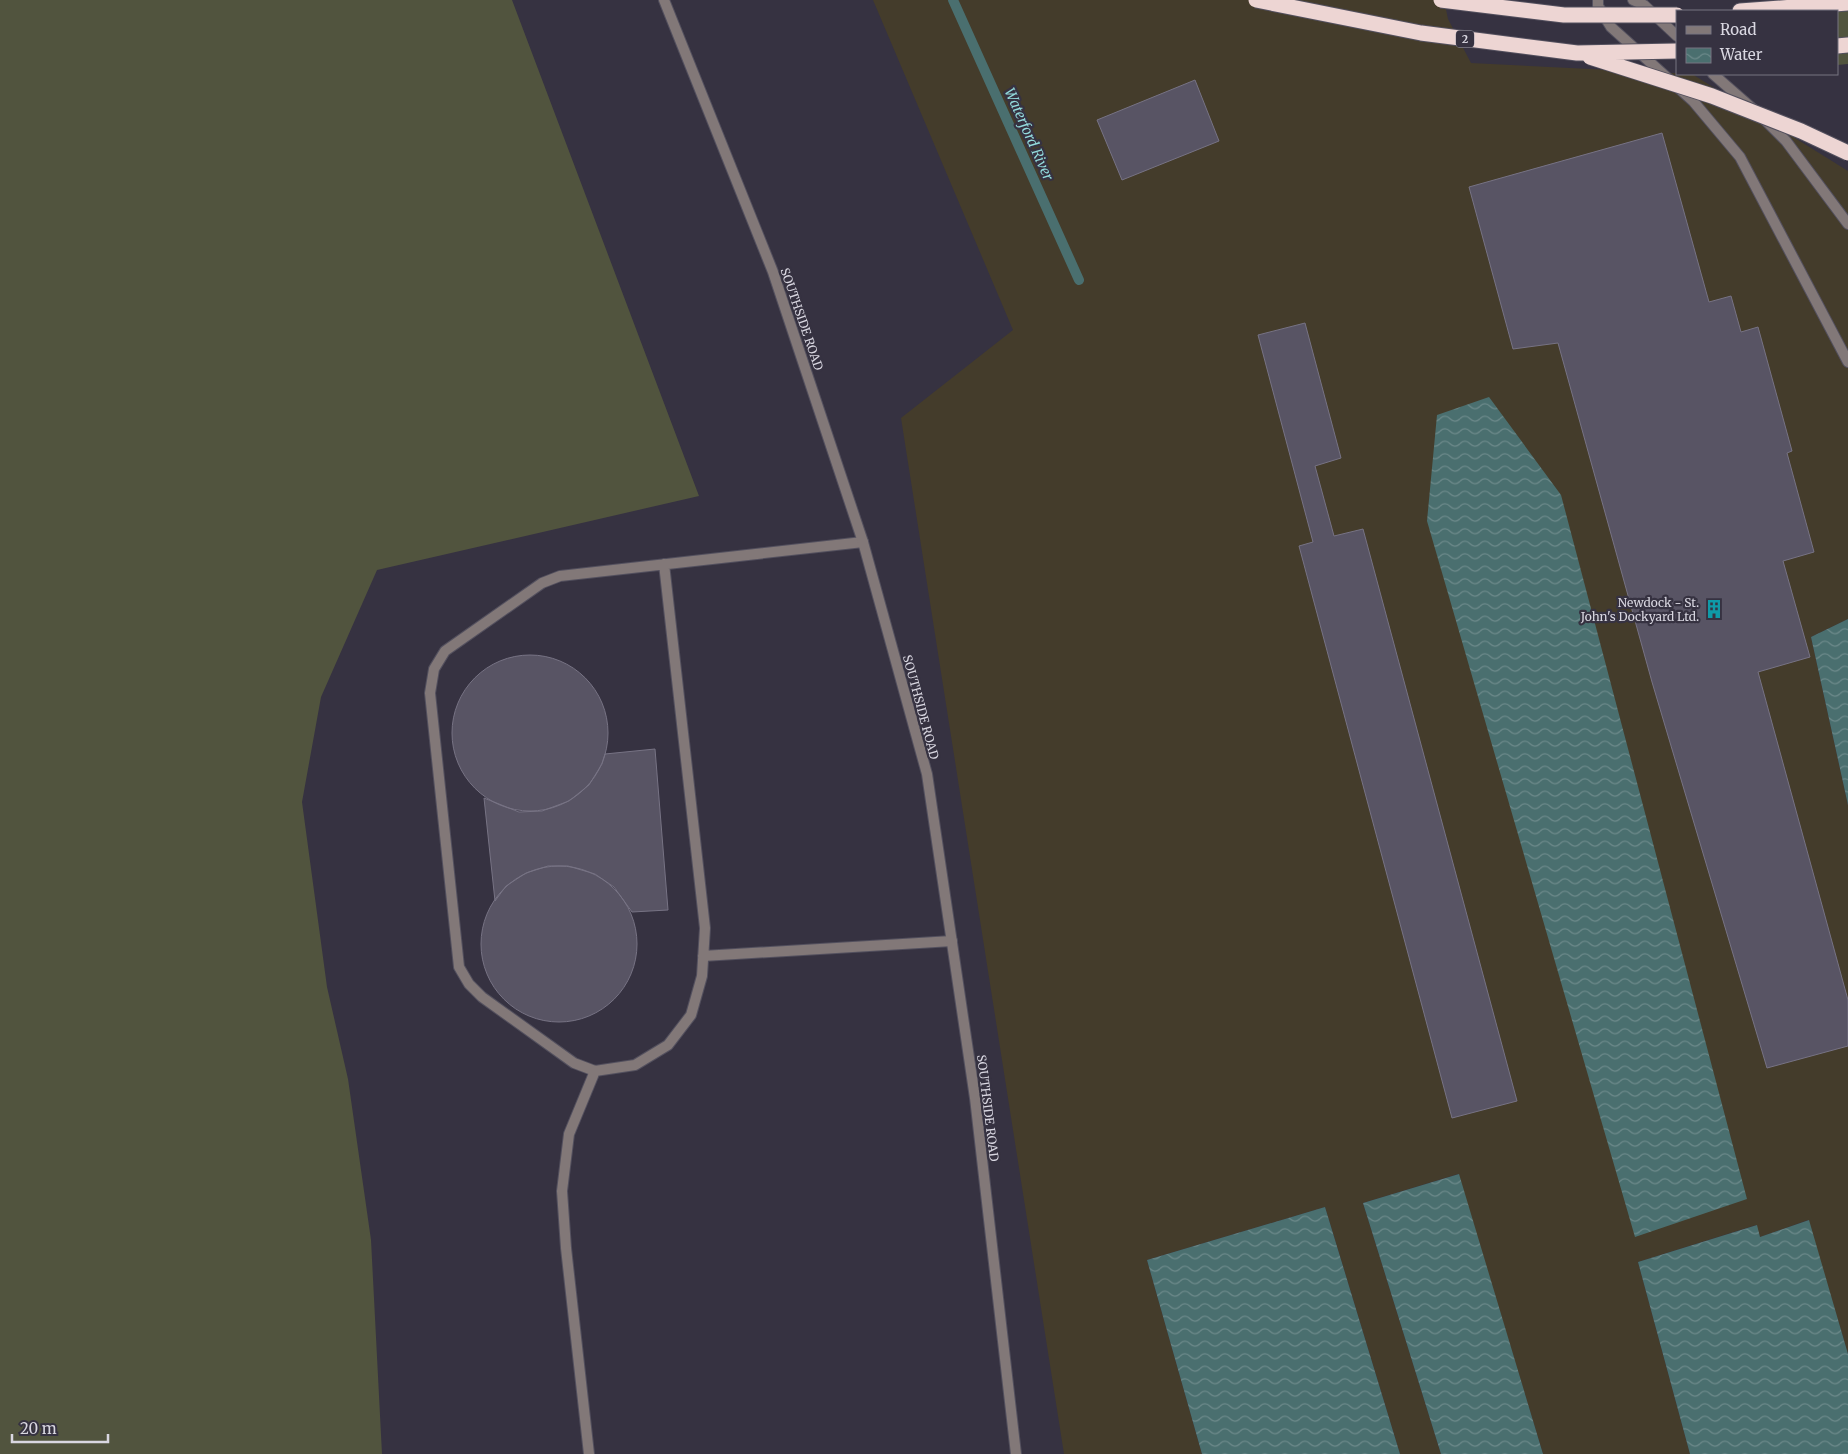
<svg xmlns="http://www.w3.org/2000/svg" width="1848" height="1454" viewBox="0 0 1848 1454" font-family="Merriweather,serif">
	<defs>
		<pattern id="water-waves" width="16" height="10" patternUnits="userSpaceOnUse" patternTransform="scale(1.25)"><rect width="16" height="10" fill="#4a6f6f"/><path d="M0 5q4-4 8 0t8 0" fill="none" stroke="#6c898a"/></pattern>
	</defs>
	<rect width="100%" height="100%" fill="#363241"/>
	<path fill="#443c2b" d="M873,0H1444L1448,19L1471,63L1692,74L1848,171V619L1811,637L1848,805V1354L1808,1220L1760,1237L1756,1225L1638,1262L1690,1454H1543L1458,1174L1363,1203L1441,1454H1400L1325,1207L1147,1260L1202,1454H1064L901,418L1013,330Z"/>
	<path fill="#51543e" d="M0,0H512L699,496L377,570L321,697L302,802L327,987L348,1079L371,1240L382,1454H0Z
		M1781,0H1848V64L1837,65V11H1790Z"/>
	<path fill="url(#water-waves)" d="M1489,397L1561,495L1747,1199L1635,1237L1427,521L1437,415Z
		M1848,619V805L1811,637Z
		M1459,1174L1543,1454H1441L1363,1203Z
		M1325,1207L1400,1454H1202L1147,1260Z
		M1809,1220L1848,1354V1454H1690L1638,1262L1757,1225L1760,1237Z"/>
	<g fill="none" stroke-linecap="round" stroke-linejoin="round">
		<path stroke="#4a6f6f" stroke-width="10" d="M953,0L1079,280"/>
	</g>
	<path fill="#585464" stroke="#777384" d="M1195,80L1219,141L1122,180L1097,120Z
		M1662,133L1709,302L1731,296L1741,332L1758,327L1792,451L1787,453L1814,552L1783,561L1810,657L1758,672L1848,1000V1046L1767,1068L1652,682L1558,343L1513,349L1469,187Z
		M1305,323L1341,458L1315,466L1334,536L1363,529L1517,1101L1452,1118L1299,546L1313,542L1258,335Z
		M452 733a78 78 0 1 1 156 0a78 78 0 1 1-156 0Z
		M655,749L668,910L632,912L614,887L595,874L568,866H548L526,873L506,886L495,901L484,798L519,812L542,811L569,801L589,785L602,764L605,754Z
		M481 944a78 78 0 1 1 156 0a78 78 0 1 1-156 0Z"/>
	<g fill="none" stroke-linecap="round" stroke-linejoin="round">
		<g stroke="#53505e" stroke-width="12">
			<path id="service" d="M1598,0V6L1611,27L1693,101L1740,157L1848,362
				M1633,0L1644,5L1677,36
				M1713,74L1753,109
				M1764,119L1786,141L1848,224
				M664,564L705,928L702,976L691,1015L668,1045L635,1065L595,1071L574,1063L482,997L469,984L459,967L430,693L434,669L445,651L542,583L560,576L863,542
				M703,956L952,941
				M589,1454L566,1248L562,1191L569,1134L595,1071"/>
		</g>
		<g stroke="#53505e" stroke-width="12">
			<path id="minor" d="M664,0L773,272L863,542L927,774L975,1098L1016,1454"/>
		</g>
		<g stroke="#53505e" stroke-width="17">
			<path id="motorway" d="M1740,11L1848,3
				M1837,46L1848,45"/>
		</g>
		<use href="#service" stroke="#827878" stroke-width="10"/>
		<use href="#minor" stroke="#827878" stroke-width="10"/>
		<use href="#motorway" stroke="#edd5d3" stroke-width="15"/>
		<g stroke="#53505e" stroke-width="17" stroke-linecap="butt">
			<path id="motorway-bridge" d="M1256,0L1421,33L1577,53L1677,51
				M1441,0L1564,15H1677
				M1590,57L1712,96L1801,131L1848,153"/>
		</g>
		<use href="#motorway-bridge" stroke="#edd5d3" stroke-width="15"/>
	</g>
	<defs>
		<g id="building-bare" transform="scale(1.5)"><path d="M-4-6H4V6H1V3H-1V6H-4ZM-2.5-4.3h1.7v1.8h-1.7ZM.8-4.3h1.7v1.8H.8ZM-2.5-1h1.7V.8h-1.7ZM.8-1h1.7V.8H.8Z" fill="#0f9aa8" stroke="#363241" stroke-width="2.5" paint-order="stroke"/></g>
	</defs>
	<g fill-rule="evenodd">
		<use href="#building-bare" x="1714" y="609"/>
	</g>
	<g text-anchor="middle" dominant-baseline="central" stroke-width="4.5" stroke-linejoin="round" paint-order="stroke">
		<rect fill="#363241" stroke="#a8a6b1" stroke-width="1" x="1456" y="30.5" width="18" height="17" rx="4"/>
		<g font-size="11" font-weight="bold" fill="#d9d7e1">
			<text x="1465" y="39">2</text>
		</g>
		<g font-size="12" fill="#d9d7e1" stroke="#363241">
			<text transform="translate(802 319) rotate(71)">SOUTHSIDE ROAD</text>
			<text transform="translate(921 707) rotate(75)">SOUTHSIDE ROAD</text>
			<text transform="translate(988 1108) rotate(83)">SOUTHSIDE ROAD</text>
		</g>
		<g font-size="12" fill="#d9d7e1" stroke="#363241" text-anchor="end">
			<text x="1699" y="602">Newdock - St.<tspan x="1699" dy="14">John's Dockyard Ltd.</tspan></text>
		</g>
		<g font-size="14" font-style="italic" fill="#93dbdc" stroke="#363241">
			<text transform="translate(1029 134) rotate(66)">Waterford River</text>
		</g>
	</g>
	<rect x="1676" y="10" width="162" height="65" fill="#363241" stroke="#777481"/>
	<rect x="1686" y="26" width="25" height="8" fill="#827878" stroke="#777481"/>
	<text x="1720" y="35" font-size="15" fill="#d9d7e1">Road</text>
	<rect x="1686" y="48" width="25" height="15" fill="url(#water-waves)" stroke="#777481"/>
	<text x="1720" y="60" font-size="15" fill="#d9d7e1">Water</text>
	<path d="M12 1434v8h96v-8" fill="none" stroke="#d9d7e1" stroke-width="2.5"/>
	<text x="20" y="1434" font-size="15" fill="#d9d7e1" stroke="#363241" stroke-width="4" paint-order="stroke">20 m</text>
</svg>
